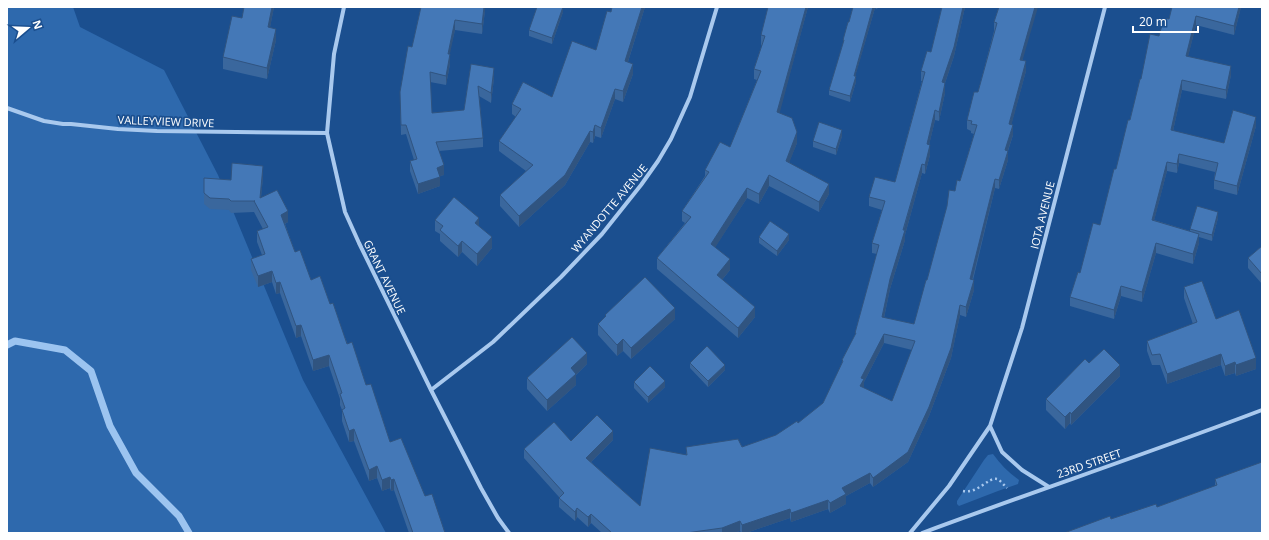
<svg xmlns="http://www.w3.org/2000/svg" width="1269" height="540" viewBox="0 0 1269 540" font-family="'Open Sans',sans-serif">
	<rect width="100%" height="100%" fill="#1b4f8f"/>
	<path fill="#2e69ad" d="M7,7H73L80,27L164,70L218,175L303,380L386,533H7Z
		M993,454C1000,464 1009,473 1019,480L1018,484L998,491L959,506L957,504V501L984,460L988,455Z"/>
	<g fill="none" stroke-linecap="round" stroke-linejoin="round">
		<path stroke="#9cc4f0" stroke-width="7" d="M7,345L15,341L65,350L91,371L110,426L136,473L179,516L189,533"/>
		<path stroke="#a9c9ee" stroke-width="2.5" stroke-dasharray="2 3" stroke-linecap="butt" d="M963,491C978,494 988,477 997,479C1001,481 1004,485 1007,488"/>
		<path stroke="#a9c9ee" stroke-width="4" d="M344,7L334,54L327,133L345,212L359,243L431,390L481,488L498,518L509,533
			M7,108L44,121L63,124H71L118,129L157,131L327,133
			M431,390L493,342L561,277L602,234L641,185L658,161L671,139L690,97L717,7
			M990,426L1002,452L1022,470L1049,487
			M910,533L949,486L990,426L1022,328L1105,7
			M922,533C1035,491 1149,453 1262,410"/>
	</g>
	<path fill="#3a679d" fill-rule="evenodd" d="M244,7H274L270,27L276,40L267,79L223,69V57L242,18Z
		M421,7H485V11L482,34L455,30L449,54L450,64L446,85L430,82L432,113L464,110L471,64L494,78L491,103L479,96L483,138V147L439,151L444,175L440,176V186L418,194L410,171V161L414,160L406,134L401,135L400,92L412,47Z
		M612,7H645L628,62L633,74L623,102L615,99L601,138L595,136L593,143L590,142L565,185L519,227L500,206V195L526,171L499,151V141L516,117L512,114V104L552,97L596,50L611,12Z
		M808,7L779,113L797,143L789,162L829,194L819,212L769,186L759,204L747,198L715,247L730,270L722,280L755,317L738,338L657,269V258L685,223L682,221V211L705,176V170L730,147L757,80L754,79V69L762,45H761V35Z
		M853,7H878L877,9L875,8L855,76L856,82L850,102L829,95V90L843,44V40L849,22Z
		M942,7H965L954,56L945,83V93L939,121L935,120L929,145L930,155L925,174L922,173L905,235V240L890,289L884,318L914,324L955,191L960,181L974,134L971,133V131L967,129V120L978,92L994,31V22L999,7L1023,60L1026,71L1011,125L1013,135L1008,151V160L999,189L995,188L973,280L974,290L966,317L960,315L951,358L929,416L908,462L873,487L870,483L846,496V504L830,513L828,509L791,522L790,518L746,533H741L740,531L734,533H602L591,523L588,527L577,517L575,521L559,507V497L524,458V449L571,441L613,440L591,462L640,506L686,455V447H742L776,435L798,423L823,403L842,364V360L855,335V333L877,254L872,253V243L882,210L869,206V197L895,182L922,81H921V71L931,52ZM884,343L912,350L892,401L864,388V382Z
		M1241,7L1234,35L1196,25L1188,56L1231,75L1226,99L1182,90L1173,131L1224,143L1256,126L1237,195L1214,189V180L1215,172L1179,163L1177,173L1167,171L1154,220L1190,231V229L1218,218L1212,241L1199,237V243L1193,264L1156,253L1142,302L1121,296L1114,319L1070,306V297L1100,225L1116,169L1141,79L1159,36L1169,19Z
		M563,12L552,44L529,36V30Z
		M842,136L836,155L813,147V141Z
		M263,177L261,197L288,222L285,224L295,252L311,280L330,304L366,385L390,442L425,496L445,533H409L394,490L391,491L390,488L382,491L377,478L369,481L354,441L349,442L342,421V410L340,405V399L329,366L313,371L301,336L296,338L280,293L276,294L272,282L258,287L251,270V259L262,255L257,242V231L263,229L254,212L231,213L229,210L210,209L204,204V178L231,180Z
		M435,220L479,227L492,248L477,266L462,252L458,257L440,241V234L435,231Z
		M759,237L789,240L777,256L759,243Z
		M1262,246V284L1248,268V258Z
		M1184,287L1216,319L1256,369L1236,376L1235,373L1225,376L1221,365L1167,384L1160,365H1152L1147,351V341L1193,324L1184,298Z
		M605,315L675,319L631,359L623,351L617,356L598,335V324L605,317Z
		M690,363L725,370L708,387L690,368Z
		M1089,363L1120,376L1071,425L1070,423L1065,429L1046,410V399Z
		M587,364L576,375V385L547,411L527,389V378Z
		M634,382L665,387L648,403L634,388Z
		M1215,479L1262,533L1111,519L1157,507L1215,486Z"/>
	<path fill="#305480" d="M272,7H274L268,38V27Z
		M484,7H485V11L482,34V24Z
		M563,7V12L552,44V38Z
		M642,7H645L625,71V61Z
		M806,7H808L777,123V112Z
		M873,7H875V8L854,81V76Z
		M963,7H965L954,56L942,92V82Z
		M1035,7H1038L1020,69V60Z
		M1239,7H1241L1234,35V26Z
		M1196,16V25L1186,65V56Z
		M455,20V30L448,63V54Z
		M276,29V40L267,79V68Z
		M450,54V64L446,85V76Z
		M1026,61V71L1009,134V124Z
		M633,64V74L623,102V91Z
		M1231,66V75L1226,99V90Z
		M494,68V78L491,103V93Z
		M856,76V82L850,102V96Z
		M1182,80V90L1171,140V130Z
		M945,83V93L939,121V112Z
		M615,89V99L601,138V128Z
		M935,110V120L927,154V144Z
		M1256,117V126L1237,195V186Z
		M595,125V136L593,143V132Z
		M1013,125V135L1005,159V150Z
		M842,130V136L836,155V149Z
		M590,131V142L565,185L519,227V216Z
		M797,132V143L786,171V161Z
		M930,145V155L925,174V165Z
		M1008,151V160L999,189V180Z
		M1179,154V163L1177,173V164Z
		M1167,162V171L1152,229V220Z
		M922,164V173L905,235V240L890,289L882,327V317L890,279Z
		M444,165V175L437,177V168Z
		M263,166V177L260,209V198Z
		M769,175V186L759,204V194Z
		M440,177V186L418,194V184Z
		M995,179V188L970,289V279Z
		M829,184V194L819,212V202Z
		M747,188V198L711,254V244Z
		M288,211V222L281,226V215Z
		M1218,212V218L1212,241V235Z
		M479,218V230L475,223Z
		M789,234V240L777,256V251Z
		M1199,234V243L1193,264V254Z
		M492,237V248L477,266V254Z
		M462,241V252L458,257V246Z
		M1156,243V253L1142,302V292Z
		M730,259V270L717,286V275Z
		M272,271V282L258,287V276Z
		M974,280V290L966,317V307Z
		M280,282V293L276,294V283Z
		M1121,286V296L1114,319V310Z
		M960,305V315L951,358L929,416L908,462L873,487V478Z
		M755,307V317L738,338V328Z
		M675,308V319L631,359V348Z
		M301,325V336L296,338V326Z
		M884,334V343L864,382V388L860,386L861,378Z
		M623,339V351L617,356V345Z
		M587,353V364L576,375V385L547,411V400L571,368Z
		M1221,354V365L1167,384V374Z
		M329,355V366L313,371V360Z
		M1256,358V369L1236,376V365Z
		M1235,362V373L1225,376V366Z
		M725,365V370L708,387V381Z
		M1120,365V376L1071,425V414Z
		M665,381V387L648,403V397Z
		M1070,412V423L1065,429V417Z
		M354,429V441L349,442V431Z
		M613,431V440L586,467V458Z
		M377,466V478L369,481V470Z
		M870,473V483L846,496V504L830,513V503L842,488Z
		M390,477V488L382,491V480Z
		M394,479V490L391,491V480Z
		M828,500V509L791,522V513Z
		M577,508V517L575,521V512Z
		M790,509V518L746,533H742V525Z
		M591,514V523L588,527V517Z
		M740,521V531L734,533H722V528Z"/>
	<path fill="#4478b7" stroke="#305480" fill-rule="evenodd" d="M244,7H272L268,27L276,29L267,68L223,57L232,16L242,18Z
		M421,7H484L482,24L455,20L448,54H450L446,76L430,72L432,113L464,110L471,64L494,68L491,93L478,86L483,138L436,142L444,165L437,168L440,177L418,184L410,161L417,159L406,125H401L400,92L408,46L412,47Z
		M537,7H563L552,38L529,30Z
		M612,7H642L625,61L633,64L623,91L615,89L601,128L595,125L593,132L590,131L565,175L519,216L500,195L533,165L499,141L521,109L512,104L523,82L552,97L572,41L596,50L607,11L611,12Z
		M768,7H806L777,112L792,118L797,132L786,161L829,184L819,202L769,175L759,194L747,188L711,244L730,259L717,275L755,307L738,328L657,258L691,217L682,211L709,172L705,170L720,142L730,147L761,71L754,69L765,36L761,35Z
		M853,7H873L854,76H856L850,96L829,90L844,40H843L848,22H849Z
		M942,7H963L954,47L942,82L945,83L939,112L935,110L927,144L930,145L925,165L922,164L903,230H905L890,279L882,317L914,324L926,280H927L947,206L949,190L955,191L957,180L960,181L977,125L971,124L972,121L967,120L974,92H978L997,23L994,22L999,7H1035L1020,60L1026,61L1009,124L1013,125L1005,150L1008,151L999,180L995,179L970,279L974,280L966,307L960,305L951,348L929,407L908,452L873,478L870,473L842,488L846,494L830,503L828,500L791,513L790,509L742,525L740,521L722,528L686,533H612L591,514L588,517L577,508L575,512L559,498L564,493L524,449L554,422L571,441L597,415L613,431L586,458L640,506L650,448L687,455L686,447L738,439L742,447L776,435L797,421L798,423L823,403L843,361L842,360L856,333H855L879,245L872,243L885,201L869,197L875,177L895,182L925,72L921,71L927,51L931,52ZM884,334L915,341L892,401L860,386L864,379L861,378Z
		M1172,7H1239L1234,26L1196,16L1186,56L1231,66L1226,90L1182,80L1171,130L1224,143L1233,110L1256,117L1237,186L1214,180L1218,163L1179,154L1177,164L1167,162L1152,220L1199,234L1193,254L1156,243L1142,292L1121,286L1114,310L1070,297L1078,272L1080,273L1093,223L1100,225L1114,169H1116L1128,120H1130L1140,79H1141L1150,34L1159,36L1164,18L1169,19Z
		M819,122L842,130L836,149L813,141Z
		M232,163L263,166L260,198L277,190L288,211L281,215L295,252L300,250L311,280L320,276L330,304L333,303L347,344L352,342L366,385L371,384L390,442L401,438L425,496L432,494L445,533H413L394,479L391,480L390,477L382,480L377,466L369,470L354,429L349,431L342,410L345,408L340,394L342,393L329,355L313,360L301,325L296,326L280,282L276,283L272,271L258,276L251,259L265,254L257,231L268,227L254,201H255H231L229,199L210,198L204,193V178L231,180Z
		M454,197L479,218L475,223L492,237L477,254L462,241L458,246L440,230L443,226L435,220Z
		M1197,206L1218,212L1212,235L1190,229Z
		M770,221L789,234L777,251L759,237Z
		M1262,246V274L1248,258Z
		M645,277L675,308L631,348L623,339L617,345L598,324L606,316L605,315Z
		M1202,281L1216,319L1239,310L1256,358L1236,365L1235,362L1225,366L1221,354L1167,374L1160,354L1152,355L1147,341L1197,322L1184,287Z
		M572,337L587,353L571,368L576,374L547,400L527,378Z
		M707,346L725,365L708,381L690,363Z
		M1104,349L1120,365L1071,414L1070,412L1065,417L1046,399L1085,359L1089,363Z
		M650,366L665,381L648,397L634,382Z
		M1262,462V533H1064L1110,516L1111,519L1156,504L1157,507L1217,485L1215,479Z"/>
	<g text-anchor="middle" dominant-baseline="central" stroke-width="3.5" stroke-linejoin="round" paint-order="stroke">
		<g font-size="11" fill="#fff" stroke="#1b4f8f">
			<text transform="translate(166 121) rotate(2)">VALLEYVIEW DRIVE</text>
			<text transform="translate(609 208) rotate(-50)">WYANDOTTE AVENUE</text>
			<text transform="translate(1042 215) rotate(-76)">IOTA AVENUE</text>
			<text transform="translate(385 277) rotate(64)">GRANT AVENUE</text>
			<text transform="translate(1089 463) rotate(-19)">23RD STREET</text>
		</g>
	</g>
	<rect width="1269" height="540" fill="none" stroke="#ffffff" stroke-width="16"/>
	<g transform="translate(28 28) rotate(71)" stroke="#1b4f8f" stroke-width="3" paint-order="stroke">
	<path d="M0-3L7 15L0 10L-7 15Z" fill="#ffffff"/>
	<text y="-6" font-size="11" font-weight="bold" text-anchor="middle" fill="#ffffff">N</text>
	</g>
	<path d="M1133 26v6h65v-6" fill="none" stroke="#ffffff" stroke-width="2"/>
	<text x="1139" y="26" font-size="12" fill="#ffffff" stroke="#1b4f8f" stroke-width="3" paint-order="stroke">20 m</text>
</svg>
